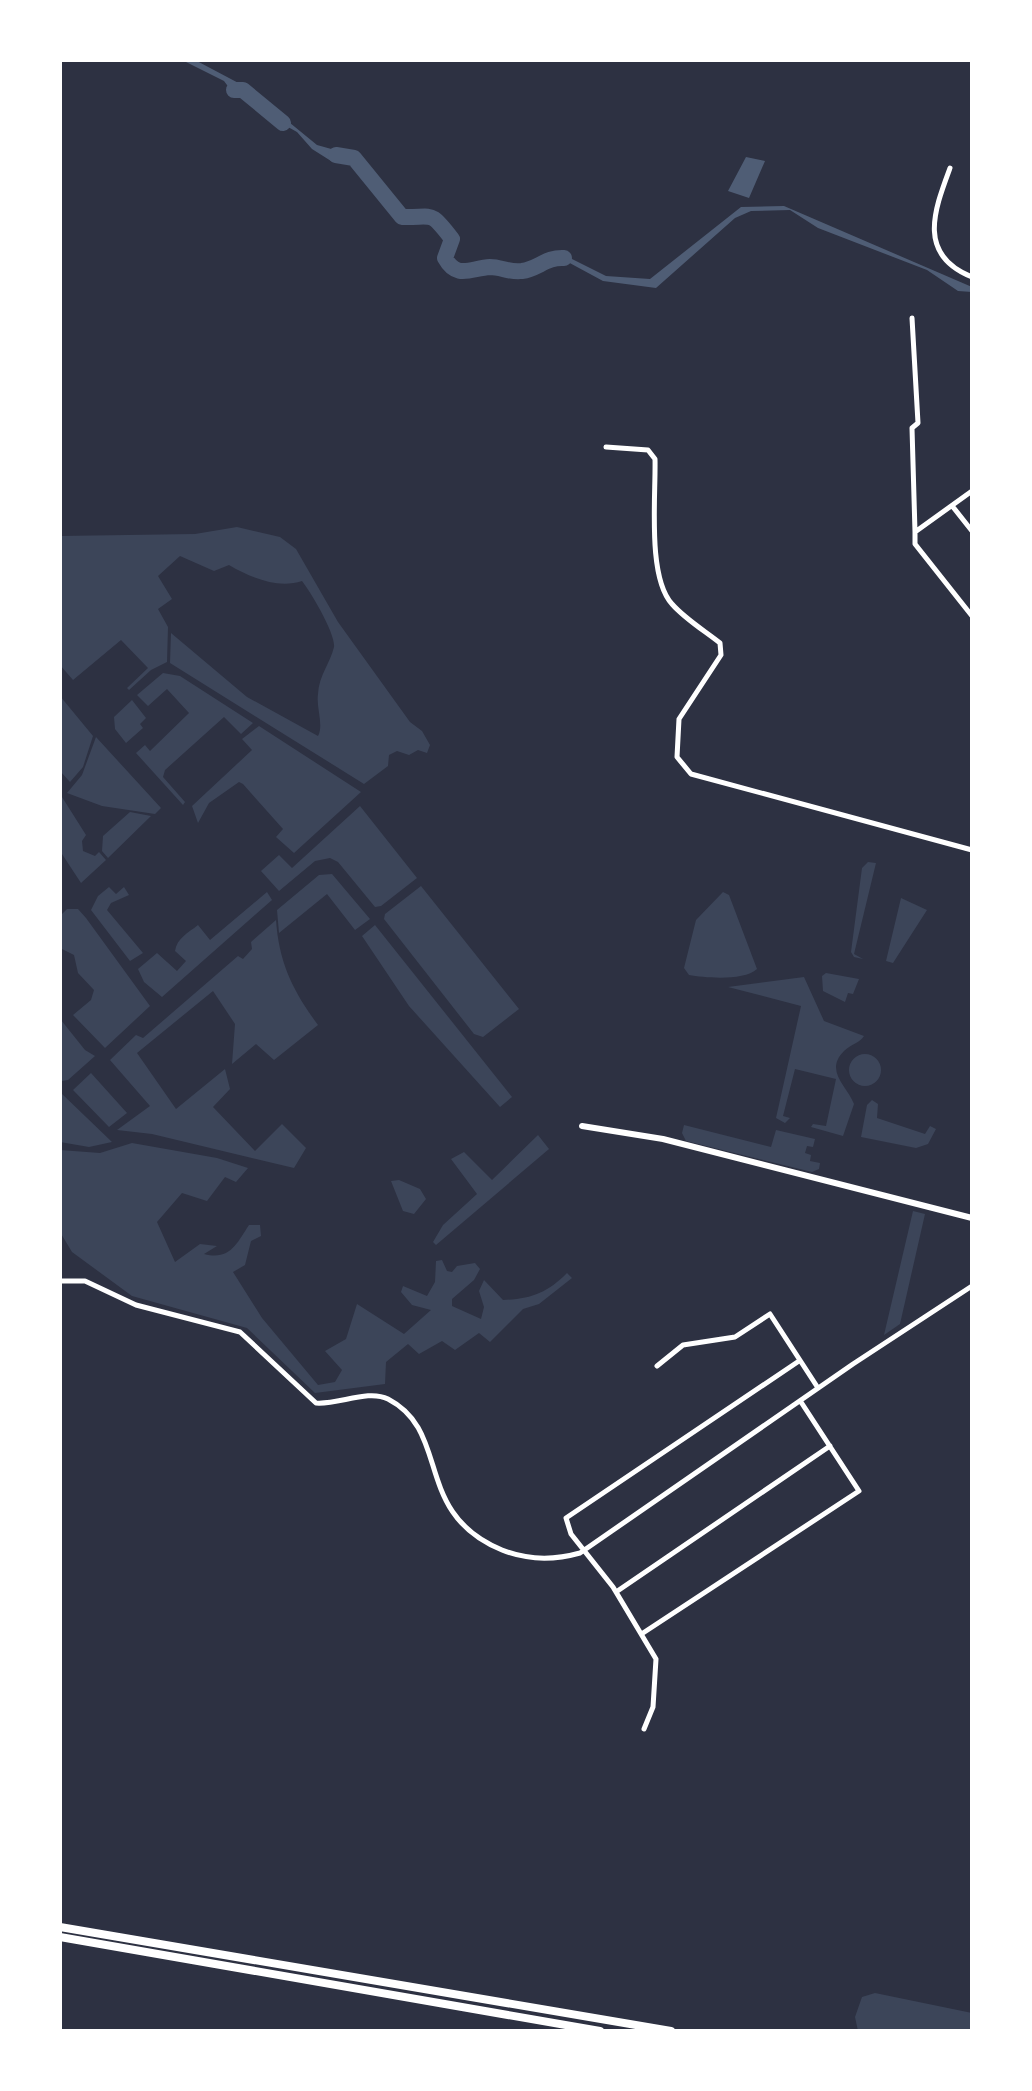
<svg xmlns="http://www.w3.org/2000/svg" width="1032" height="2091" viewBox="0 0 1032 2091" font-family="'Open Sans',sans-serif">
	<rect width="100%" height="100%" fill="#2d3142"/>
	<path fill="#3c4559" d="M237,527L280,537L296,549L338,622L410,722L422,731L430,745L427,753L418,750L409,755L397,751L389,755L388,766L364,784L170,663L171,633L247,697L318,736C324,725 316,708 318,694C319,675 330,664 334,647C336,634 310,591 302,581C278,589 251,578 229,565L214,571L180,556L158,576L172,599L158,609L168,627L167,662L151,670L129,690L127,688L148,668L121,640L73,680L60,665V536L195,534Z
		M163,673L180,676L253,723L241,734L224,717L165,770L163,777L185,802L183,805L136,753L145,745L150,751L189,713L167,689L148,706L137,695Z
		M60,696L93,736L83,767L70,782L60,771Z
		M132,700L146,718L140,724L143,728L126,743L115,729L114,717Z
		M259,726L361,792L294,853L276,837L283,829L243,784L239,782L209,803L198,823L192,806L252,750L242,739Z
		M96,737L161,808L155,814L102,806L67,793L82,775Z
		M62,797L86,835L82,841L83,851L95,856L99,852L106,860L81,883L60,851Z
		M360,806L417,878L381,906L375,907L338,862L330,858L315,861L279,891L261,871L279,855L292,868Z
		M130,812L151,816L108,858L102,851L103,836Z
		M868,862L876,863L854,954L863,959L854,957L851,952L862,868Z
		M332,874L370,919L355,930L327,894L279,933L277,910L319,875Z
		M421,886L519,1009L483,1037L474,1034L384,919L385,914Z
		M109,887L116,894L124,887L129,895L111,903L107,910L143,953L130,961L91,910L98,896Z
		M267,892L272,900L162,997L144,982L138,969L157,953L177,971L186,961L175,951C177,938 188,933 198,925L210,940Z
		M723,892L729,895L757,969C744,981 706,978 689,975L684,968L696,920Z
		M901,898L927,910L893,963L886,961Z
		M67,909H78L86,918L150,1006L105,1048L73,1015L91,1000L94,990L78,973L74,955L60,948V916Z
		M276,920C279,963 293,991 318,1025L274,1060L256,1044L232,1064L235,1024L213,991L137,1053L176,1109L225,1069L230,1089L213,1107L255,1151L282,1124L306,1148L294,1168L152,1134L117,1130L150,1106L110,1060L136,1035L143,1038L238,956L243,959L252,949L251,942Z
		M375,925L512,1097L500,1107L409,1006L362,936Z
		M826,973L859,979L853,994L848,993L845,1002L823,991L822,976Z
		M804,977L824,1021L864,1036C860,1043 851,1044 844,1051C824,1071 847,1086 854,1104L843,1136L811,1127L813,1124L826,1126L836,1079L795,1069L783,1116L790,1118L785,1123L776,1118L801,1006L728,987Z
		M61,1020L85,1050L95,1056L68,1080L62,1081Z
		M849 1070a16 16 0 1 1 32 0a16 16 0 1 1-32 0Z
		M91,1073L127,1113L109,1127L73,1090Z
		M60,1092L112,1142L89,1147L60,1142Z
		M872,1100L878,1104L877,1118L925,1134L930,1126L936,1129L928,1144L916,1148L861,1137L867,1105Z
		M684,1125L771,1147L776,1130L815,1139L813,1147L807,1146L805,1153L811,1155L810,1161L820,1163L819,1169L812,1172L686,1141L682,1133Z
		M538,1135L549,1149L436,1245L433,1242L443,1225L477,1194L451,1159L464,1152L492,1180Z
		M132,1143L217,1158L248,1168L236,1182L225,1177L207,1201L182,1193L157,1222L175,1262L200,1244L217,1246L204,1254C230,1261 237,1243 249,1225H260L261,1236L251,1241L245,1265L233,1272L262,1318L318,1385L335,1382L342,1370L325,1351L346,1339L357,1304L404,1334L431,1310L412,1305L401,1292L403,1286L427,1296L435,1282L436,1261L442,1260L447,1271L452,1272L457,1266L475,1263L480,1269L474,1280L452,1299V1306L481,1319L484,1307L479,1291L484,1280L503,1300C531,1299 547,1293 567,1273L572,1278L539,1304L523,1309L490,1342L479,1333L455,1350L442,1341L419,1354L408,1344L386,1362L385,1384L315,1393L247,1328L132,1296L72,1252L60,1232V1150L100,1153Z
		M399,1180L420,1189L426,1199L414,1214L403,1211L391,1181Z
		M913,1211L925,1214L900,1324L884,1335Z
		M875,1993L972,2013V2031H858L855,2017L862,1997Z"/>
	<path fill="#4f5d75" d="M182,60H195L246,87L317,145L360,157L404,212L434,211L456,235L457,248L450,256L460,269L495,265L525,270L546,258L566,256L606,276L650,279L741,207L784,206L972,287V292L958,291L927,270L818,228L790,210L751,211L735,218L656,288L603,281L566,261L546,264L526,274L489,271L461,274L447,264L445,257L451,239C437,218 430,214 405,219L389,203L355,159L333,157L331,161L312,149L297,132L270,117L253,98L233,93L224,81Z
		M746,157L765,161L749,198L728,191Z"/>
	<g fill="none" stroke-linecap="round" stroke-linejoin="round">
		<path stroke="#4f5d75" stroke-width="16" d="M234,90H243L283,123
			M336,155L354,158L402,217C434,218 429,209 452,239L445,258C457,280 471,268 490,267C501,267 511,273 522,271C538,269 546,257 564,258"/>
		<path stroke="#fff" stroke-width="5" d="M950,168C934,211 917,255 972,277
			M912,318L918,423L912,428L915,532
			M606,447L648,450L655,459C656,495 647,577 672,604C685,619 705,631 720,643L721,655L679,719L677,757L691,774L972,850
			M972,491L915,532V544L972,616
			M953,507L972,531
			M60,1281H85L136,1305L240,1332L316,1403C338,1405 368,1389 388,1399C452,1432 412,1513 502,1550C527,1560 555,1560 580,1553L853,1364L972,1286
			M657,1366L683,1345L735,1337L770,1314L818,1388
			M616,1592L830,1446
			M643,1633L859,1491L801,1402
			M644,1729L653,1707L656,1659L613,1587L571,1534L566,1518L799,1361"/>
		<path stroke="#fff" stroke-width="6" d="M582,1126L663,1139L972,1218"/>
		<path stroke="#fff" stroke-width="8" d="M60,1927L671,2031
			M60,1937L600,2031"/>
	</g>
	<rect width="1032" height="2091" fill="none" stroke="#ffffff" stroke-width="124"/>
</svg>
